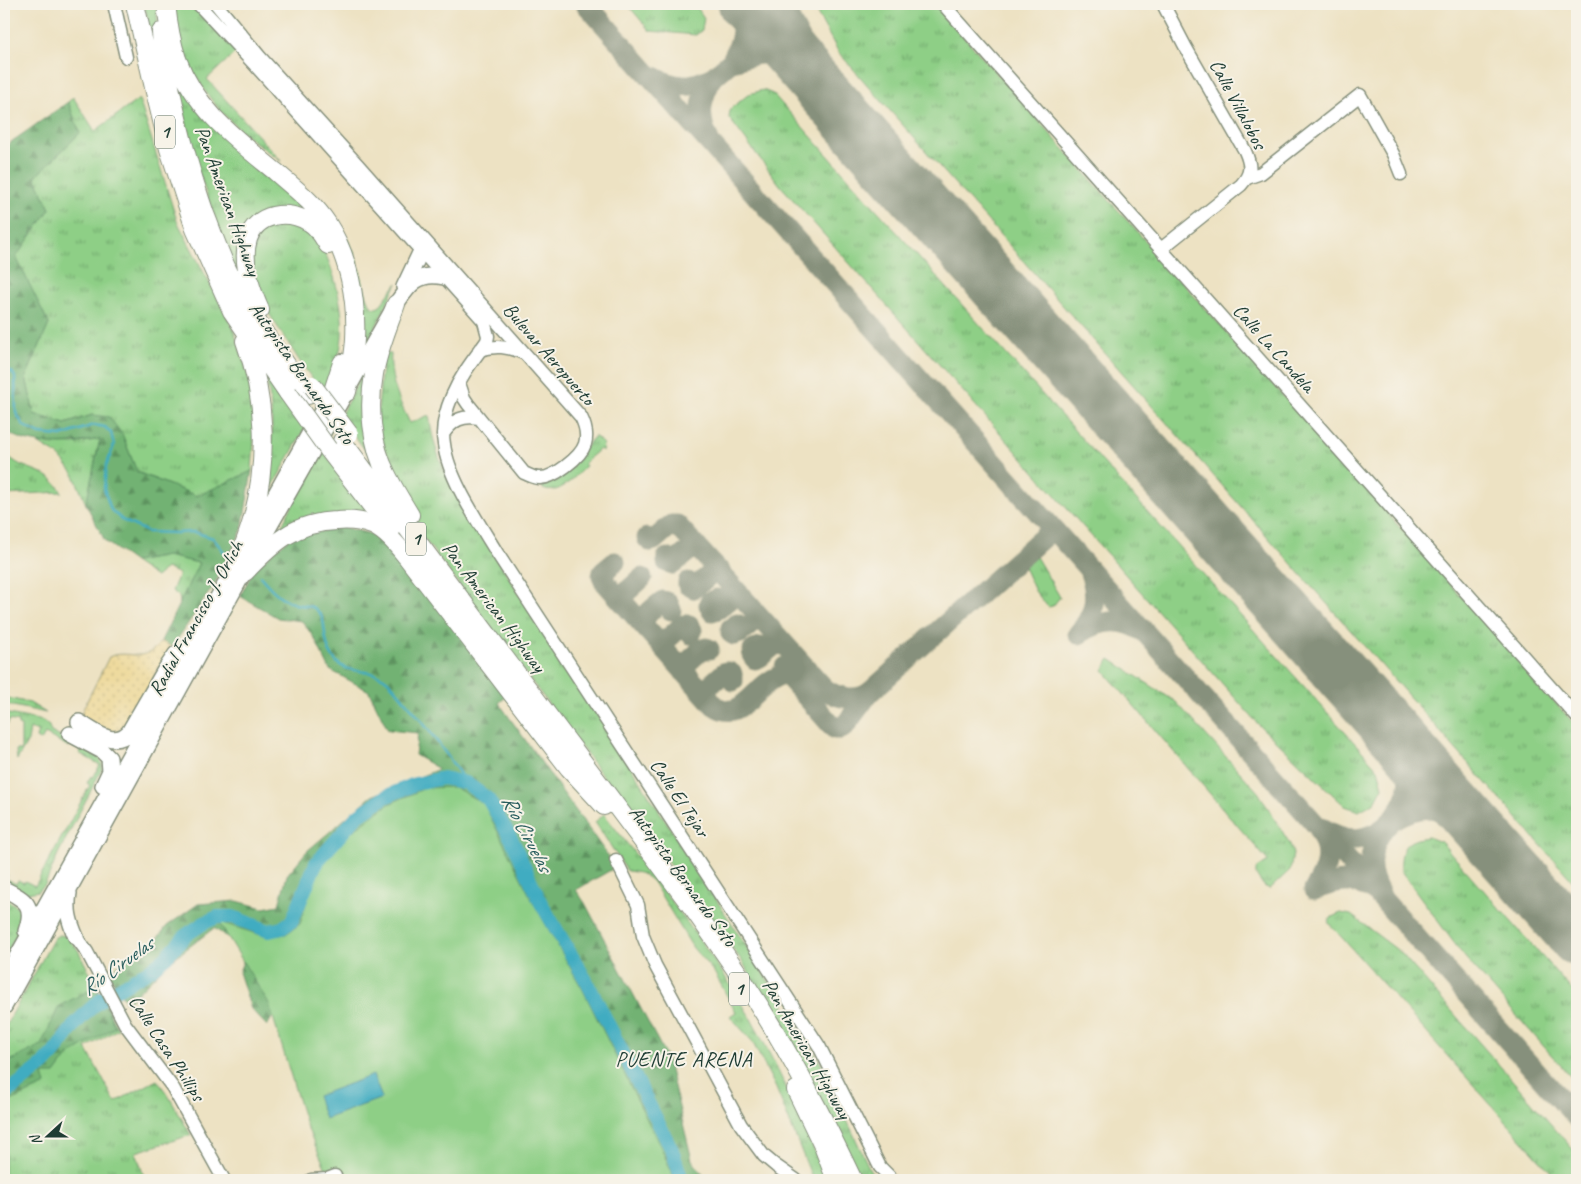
<svg xmlns="http://www.w3.org/2000/svg" width="1581" height="1184" viewBox="0 0 1581 1184" font-family="Caveat,sans-serif">
	<defs>
		<pattern id="grass-tufts" width="24" height="20" patternUnits="userSpaceOnUse" patternTransform="scale(1.25)"><rect width="24" height="20" fill="#8ecf86"/><path d="M3 7l-1-3M5 7V3M7 7l1-3M15 17l-1-3M17 17v-4M19 17l1-3" fill="none" stroke="#73a96e"/></pattern>
		<pattern id="forest-firs" width="22" height="20" patternUnits="userSpaceOnUse" patternTransform="scale(1.25)"><rect width="22" height="20" fill="#72b273"/><path d="M5 1l3.5 6h-7zM16 11l3.5 6h-7z" fill="#5d925f"/></pattern>
		<pattern id="sand-dots" width="8" height="8" patternUnits="userSpaceOnUse" patternTransform="scale(1.25)"><rect width="8" height="8" fill="#eeda9e"/><path d="M2 2h.1M6 6h.1" fill="none" stroke="#ccbc89" stroke-width="1.8" stroke-linecap="round"/></pattern>
	</defs>
	<rect width="100%" height="100%" fill="#f7f3e8"/>
	<filter id="ink" filterUnits="userSpaceOnUse"><feTurbulence type="fractalNoise" baseFrequency=".02" numOctaves="2"/><feDisplacementMap in="SourceGraphic" scale="10" xChannelSelector="R" yChannelSelector="G"/><feConvolveMatrix kernelMatrix="1 2 1 2 8 2 1 2 1" color-interpolation-filters="sRGB"/></filter>
	<filter id="wash" filterUnits="userSpaceOnUse"><feTurbulence type="fractalNoise" baseFrequency=".0096" numOctaves="4" result="noise"/><feDisplacementMap in="SourceGraphic" scale="20" xChannelSelector="R" yChannelSelector="G"/><feGaussianBlur stdDeviation="1.12" result="paint"/><feColorMatrix in="noise" values="0 0 0 0 0 0 0 0 0 0 0 0 0 0 0 0 0 1.4 0 .05"/><feComposite in="paint" operator="in"/></filter>
	<g filter="url(#wash)">
		<rect width="100%" height="100%" fill="#ede2c3"/>
		<path fill="url(#grass-tufts)" stroke="#56865d" d="M144,4H156L163,85Z
			M174,4H193L236,52L207,79L282,162C245,135 219,117 196,76C190,66 183,53 180,42C177,29 176,16 174,4Z
			M627,4H695L704,18L702,30L696,35L650,31Z
			M812,4H935L1577,727V886L839,53Z
			M175,72L303,204L301,209L259,218L247,288L231,262L195,162Z
			M763,90L773,94L1378,769L1383,787L1375,802L1359,811L1345,806L1259,725L780,185L729,118L730,109L749,94Z
			M73,97L95,131L139,99L177,221L233,328L251,384L255,424L252,471L197,496L137,472L122,434L92,415L65,424L34,414L26,377L49,324L15,257L50,209L35,177L80,133L68,102Z
			M274,222L299,223C306,229 314,235 319,242C326,252 330,265 334,277C348,327 344,349 325,397L299,360L259,298L252,258L259,231Z
			M337,224C342,232 348,239 352,248C361,266 362,288 371,306L375,308L379,307L397,283L366,347L362,346L363,304L357,275Z
			M383,353L391,354C389,379 399,401 410,423L429,415C433,447 442,467 456,495L802,1033L821,1064L870,1170L878,1180H858L801,1062L742,961L411,521L376,434Z
			M368,364L376,465L340,416Z
			M263,367L305,428L263,504C273,458 277,413 263,367Z
			M594,437H596L603,444L602,451L600,449L584,463L586,466C574,477 560,496 543,489L542,486C546,484 552,483 557,480C573,469 581,451 594,437Z
			M100,439L86,504L73,473L59,456L38,443L74,444Z
			M321,448L375,521L280,530Z
			M4,453C9,457 15,462 21,465C39,472 51,474 62,492L4,495Z
			M1035,555L1060,597L1053,606L1048,607L1035,591L1023,565Z
			M167,556L199,563L180,603L179,596L172,591L179,574L166,568L156,577L134,562Z
			M1110,659L1176,702L1258,792L1290,844L1293,854L1290,870L1270,889L1264,886L1256,875V869L1268,861L1103,670Z
			M4,697L30,703L46,713L4,704Z
			M4,713L43,721L49,726L51,732L68,741L69,747L45,734L41,741L36,738L38,731L30,729L28,741L17,760L16,750H21V726L18,725V722L9,720L8,724H4Z
			M82,746C91,752 104,757 102,769L58,854L45,885L38,891L28,893L4,884V873L8,875L6,878L16,884L18,880L24,883L25,881L35,886L90,785L87,783L91,776L93,778L100,765L79,753Z
			M604,814C650,873 697,932 737,995C773,1054 800,1117 827,1180H813L776,1088L752,1041L730,1016L736,1012L714,972L693,948L653,882C645,874 638,872 627,871L595,822Z
			M1428,837L1441,842L1577,996V1084L1463,955L1401,871C1400,848 1404,840 1428,837Z
			M4,898C10,902 19,906 22,913C25,925 9,947 4,957Z
			M1341,913L1351,915L1400,952L1577,1154V1180H1558L1328,922L1332,917Z
			M59,935L67,936L78,950L118,1029L86,1048L115,1102L157,1080L168,1095L191,1135L136,1152L145,1180H4V1029L54,938Z"/>
		<path fill="url(#forest-firs)" stroke="#487854" d="M68,102L80,133L35,177L50,209L16,257L49,324L26,377L34,414L65,424L92,415L109,417L122,434L137,472L197,496L252,471L242,530L214,585L172,647L161,641L199,563L167,556L134,562L105,541L86,504L100,439C73,444 40,448 14,436C10,434 7,429 4,425V147Z
			M343,527L371,534L390,546L508,695L499,703L616,867L576,890L585,903L667,1058L692,1160L707,1180H641L282,1001L267,1026L251,1009L239,972L247,951L214,928L168,963L127,1003L109,975L127,956L146,953L167,926L198,904L237,901L263,908L279,905L287,875L307,851L372,796L439,769L415,755L418,733L388,730L369,691L330,670L315,639L302,621L278,618L240,596L255,568L290,538Z
			M96,987L115,1027L69,1055L55,1074H43L46,1085L4,1104V1069L6,1063L41,1045L59,1006Z"/>
		<path fill="url(#sand-dots)" stroke="#868c69" d="M161,641L172,647L156,673L126,726L115,733L83,718L81,715L83,709L109,657C129,648 144,666 161,641Z"/>
		<path fill="#8ecf86" stroke="#56865d" d="M454,787L484,804L534,904L583,990L662,1150L675,1180H324L320,1172L326,1169L306,1125L269,1004L219,922L267,937L286,934L300,924L319,860L360,825L389,804L425,788Z"/>
		<path fill="#41acc1" stroke="#30747a" d="M373,1075L382,1098L325,1119L317,1096Z"/>
		<g fill="none" stroke-linecap="round" stroke-linejoin="round">
			<path stroke="#41acc1" stroke-width="2.5" d="M4,371L12,372L15,377L16,413L24,426L40,434L61,436L94,425L105,427L111,433L114,445L106,467L104,489L111,510L122,520L148,532L176,533L194,532L213,538L225,553
				M260,576C270,588 280,599 295,604C301,606 309,605 314,608C326,616 323,627 326,639C327,646 330,654 335,660C346,675 370,668 384,678C393,684 400,695 407,703C429,729 448,756 466,783"/>
			<path stroke="#41acc1" stroke-width="14" d="M4,1095L44,1064L54,1053L76,1023L90,1009L104,997L150,970L166,957L186,935L204,923L217,917H233L269,931L282,928L292,921L316,863L357,816L385,797L415,784L443,778L466,783L488,799L512,840L541,903L587,982L672,1150L682,1180"/>
			<path stroke="#86907c" stroke-width="21" d="M586,4L1577,1118
				M781,4L812,61L855,128
				M733,58C744,38 744,26 738,4
				M736,60C763,51 774,51 800,65
				M654,77C676,89 691,88 713,77L768,30L776,13V4
				M708,138C697,116 701,97 713,77
				M647,538L650,541L654,540L671,525H677L825,689C837,698 856,702 869,693L1049,532L1050,527L1049,524
				M667,558V562L673,564L692,548H698
				M615,562L603,572L602,576L604,581L714,705C751,732 760,649 817,681
				M688,582V585L694,588L712,573L720,571
				M717,599L710,602L709,605L712,611L718,609L734,596H741
				M622,601L623,595L642,578
				M737,624L731,628V633L734,635L740,633L756,620L763,621
				M643,625C643,615 655,607 663,601L668,603L671,610
				M1078,634C1096,614 1099,595 1089,570
				M1079,634C1099,620 1122,617 1143,631
				M760,647C755,649 752,650 752,655L755,659L760,657L777,643H783
				M665,649L663,643L683,625H689L692,630L691,634
				M785,667L787,675L835,729H841L844,727L869,693
				M684,672L685,665L701,650L706,648L709,649
				M705,695L707,688L725,672H729L732,674L733,681
				M1394,819C1422,803 1439,807 1468,817
				M1322,828C1332,834 1343,839 1355,839C1385,837 1409,808 1410,778C1411,766 1406,755 1403,744
				M1320,832C1332,854 1327,870 1314,890C1341,879 1358,878 1381,896C1367,871 1367,854 1383,829"/>
			<path stroke="#86907c" stroke-width="54" d="M745,4L1577,939"/>
		</g>
	</g>
	<g filter="url(#ink)">
		<g fill="none" stroke-linecap="round" stroke-linejoin="round">
			<g stroke="#86907c" stroke-width="15">
				<path id="minor" d="M114,4L126,57
					M198,4L254,64L484,321L488,336L487,341C474,359 461,375 452,396C446,410 441,428 444,444C448,478 479,523 497,553L819,1046L880,1167L893,1180
					M216,4L260,57L358,165L581,417C585,425 588,434 585,444C581,457 553,479 539,478C534,478 529,475 524,473L468,404L464,398L459,383
					M943,4L1577,717
					M1247,178L1261,173L1360,95L1393,154L1401,174
					M1161,249L1241,185C1252,173 1251,165 1245,151L1186,48L1163,4
					M479,350C495,345 508,346 523,353
					M443,434C453,420 462,415 479,418
					M616,860L638,905L643,936L655,965L741,1125L764,1156L776,1166L796,1180
					M76,937L87,952L125,1024L173,1088L224,1180
					M311,1180L327,1179L335,1176"/>
			</g>
			<g stroke="#86907c" stroke-width="18">
				<path id="major" d="M404,287L421,251
					M79,722C93,730 114,749 129,732L165,670L176,654
					M70,734L102,751L109,758L110,771L103,786
					M4,889C26,900 35,905 26,931
					M69,893C66,910 69,921 76,937
					M4,980L331,395
					M4,1007L256,550L396,304C409,285 418,271 444,277"/>
			</g>
			<g stroke="#86907c" stroke-width="20">
				<path id="highway" d="M135,4L155,92L169,149L195,229L232,311L288,393
					M166,4C168,23 171,41 177,59C195,109 237,140 276,172C294,188 314,203 327,223C349,257 357,299 355,339C354,357 350,375 347,392
					M161,32C162,55 168,78 173,100C181,139 192,176 205,214C214,236 221,259 233,281C254,321 282,358 308,395
					M396,304C388,327 378,350 374,374C368,407 371,444 387,475C394,489 402,502 410,515
					M260,310C251,290 241,262 248,239C256,213 288,209 309,222C318,227 323,237 328,245
					M333,391L342,363
					M342,441L692,907C717,943 743,978 765,1015C798,1068 826,1123 853,1180
					M328,449L391,531
					M237,564C242,549 249,533 253,517C268,459 266,398 245,341
					M245,572C273,543 295,522 337,521C348,520 361,521 372,525C386,531 397,545 406,556L569,768L604,806
					M796,1090L823,1146L836,1180"/>
			</g>
			<use href="#minor" stroke="#fff" stroke-width="12"/>
			<use href="#major" stroke="#fff" stroke-width="15"/>
			<use href="#highway" stroke="#fff" stroke-width="18"/>
			<g stroke="#86907c" stroke-width="20" stroke-linecap="butt">
				<path id="highway-bridge" d="M312,385L349,434
					M288,393L328,449"/>
			</g>
			<use href="#highway-bridge" stroke="#fff" stroke-width="18"/>
		</g>
	</g>
	<g text-anchor="middle" dominant-baseline="central" stroke-width="4" stroke-linejoin="round" paint-order="stroke">
		<g fill="#f7f3e8" stroke="#60746a" stroke-width="1">
			<rect x="155" y="115.5" width="20" height="33" rx="4"/>
			<rect x="406" y="522.5" width="20" height="33" rx="4"/>
			<rect x="729" y="972.5" width="20" height="33" rx="4"/>
		</g>
		<g font-size="19" font-weight="bold" fill="#1f3d34">
			<text x="165" y="132">1</text>
			<text x="416" y="539">1</text>
			<text x="739" y="989">1</text>
		</g>
		<g font-size="20" fill="#1f3d34" stroke="#f7f3e8">
			<text transform="translate(1238 104) rotate(62)">Calle Villalobos</text>
			<text transform="translate(228 201) rotate(70)">Pan American Highway</text>
			<text transform="translate(1274 348) rotate(48)">Calle La Candela</text>
			<text transform="translate(549 354) rotate(49)">Bulevar Aeropuerto</text>
			<text transform="translate(302 373) rotate(55)">Autopista Bernardo Soto</text>
			<text transform="translate(494 607) rotate(53)">Pan American Highway</text>
			<text transform="translate(196 618) rotate(-61)">Radial Francisco J. Orlich</text>
			<text transform="translate(680 798) rotate(56)">Calle El Tejar</text>
			<text transform="translate(683 876) rotate(54)">Autopista Bernardo Soto</text>
			<text transform="translate(167 1048) rotate(57)">Calle Casa Phillips</text>
			<text transform="translate(807 1049) rotate(60)">Pan American Highway</text>
		</g>
		<g font-size="21" font-style="italic" fill="#295e5e" stroke="#f7f3e8">
			<text transform="translate(527 833) rotate(62)">Río Ciruelas</text>
			<text transform="translate(117 966) rotate(-36)">Río Ciruelas</text>
		</g>
		<g font-size="21" letter-spacing="1" fill="#1f3d34" stroke="#f7f3e8">
			<text x="684" y="1059">PUENTE ARENA</text>
		</g>
	</g>
	<rect width="1581" height="1184" fill="none" stroke="#f7f3e8" stroke-width="20"/>
	<g transform="translate(48 1136) rotate(249)" stroke="#f7f3e8" stroke-width="4" paint-order="stroke">
	<path d="M0-4L9 19L0 12L-9 19Z" fill="#1f3d34"/>
	<text y="-8" font-size="14" font-weight="bold" text-anchor="middle" fill="#1f3d34">N</text>
	</g>
</svg>
